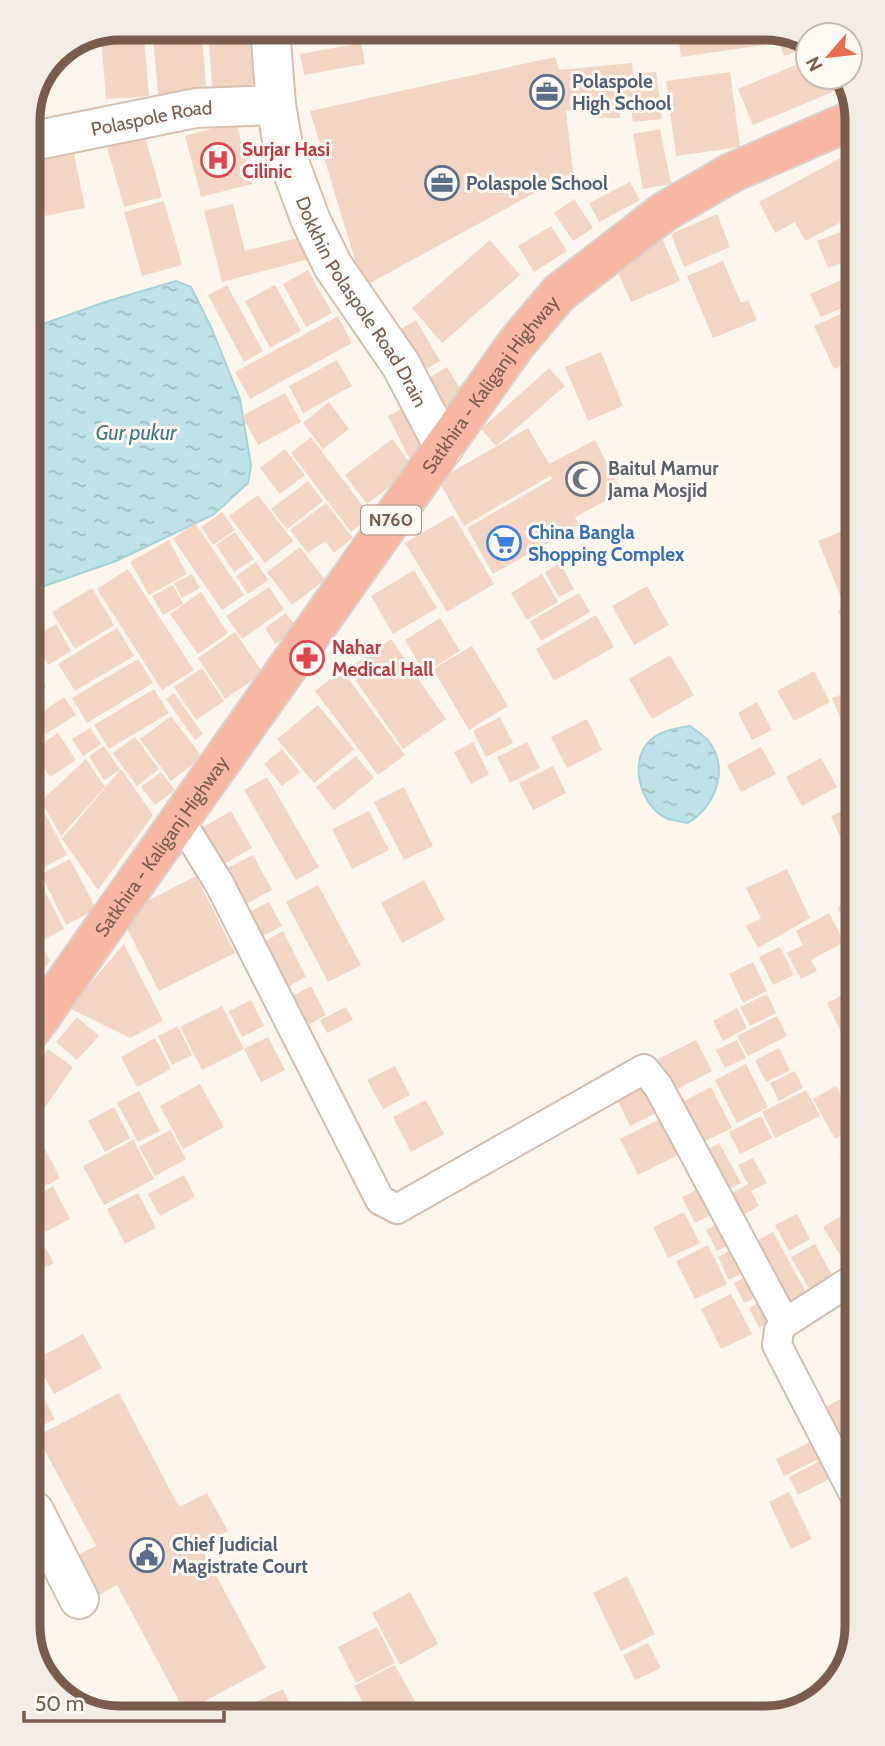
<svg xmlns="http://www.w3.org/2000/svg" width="885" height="1746" viewBox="0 0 885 1746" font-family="Cabin,sans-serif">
	<defs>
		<pattern id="water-ripples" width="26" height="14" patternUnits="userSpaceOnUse" patternTransform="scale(1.75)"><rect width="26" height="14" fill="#bfe3e8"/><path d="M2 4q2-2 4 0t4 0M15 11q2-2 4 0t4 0" fill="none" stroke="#a0bbbe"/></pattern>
	</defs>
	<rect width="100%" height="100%" fill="#fdf6ec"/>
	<path fill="url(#water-ripples)" stroke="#a5d3da" stroke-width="2" d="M176,281L191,287L211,327L240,399L251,466L248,483L213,515L116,561L30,591L29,329L105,302Z
		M690,726C695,730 703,735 708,740C730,769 716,805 688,823C682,821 672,821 666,818C639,805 627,757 653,738C664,730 677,728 690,726Z"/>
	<path fill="#f3d5c3" d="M121,28H143L149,96L106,99L101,36Z
		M262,28L267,93L213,97L208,31Z
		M677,28H761L764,45L681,57Z
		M774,29L808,42V47L784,56Z
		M202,34L207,100L159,104L153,38Z
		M361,43L365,64L304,75L300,54Z
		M555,57L559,70L632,63L633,75L656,72L662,119L633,122L630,104L620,105V118H598V108L566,111L573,172L363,287L310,111Z
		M808,60V77H843L850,85L753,125L738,89Z
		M730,72L740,147L676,156L666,81Z
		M236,122L252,184L201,197L185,136Z
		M660,129L671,184L643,189L633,134Z
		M145,136L162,197L124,207L107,147Z
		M72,144L85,208L29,219L28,152Z
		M850,153L851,217L805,241L795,222L775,233L759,202Z
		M630,182L640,200L599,222L589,203Z
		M574,199L593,228L573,241L554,213Z
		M164,201L182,265L142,276L124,212Z
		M233,204L245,251L311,235L317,257L222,282L204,211Z
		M717,214L730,247L684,267L671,234Z
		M551,226L567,251L534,272L518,246Z
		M843,231L851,249V259L828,268L817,241Z
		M662,238L680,281L631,302L612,259Z
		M490,240L520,275L442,343L412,308Z
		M723,261L741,303L748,300L757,320L713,338L687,276Z
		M308,270L332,313L306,327L283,284Z
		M846,278L851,288V304L821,317L810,294Z
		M227,285L263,351L244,362L208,295Z
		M275,285L301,331L270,348L245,301Z
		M851,309V361L834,369L814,326Z
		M338,316L352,343L250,399L235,372Z
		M416,320L440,361L411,378L387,337Z
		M601,352L623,406L588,421L565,367Z
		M337,360L352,386L303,413L289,386Z
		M447,367L465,397L439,412L421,383Z
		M549,368L565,386L496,446L481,429Z
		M285,393L301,422L258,445L242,416Z
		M416,401L438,443L409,458L388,416Z
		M329,402L349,429L323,449L303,423Z
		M528,428L549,464L595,440L622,492L575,517L579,525L493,574L467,528L552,479L550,476L464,526L438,480Z
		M311,437L371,517L351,532L291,453Z
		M392,439L414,468L367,504L345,475Z
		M285,449L305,475L280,494L260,468Z
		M308,481L323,501L287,529L271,509Z
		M258,495L293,541L265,563L229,516Z
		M326,503L353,538L334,553L325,541L308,553L290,530Z
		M222,512L235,530L213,545L201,527Z
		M453,515L494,584L447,612L405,543Z
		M195,523L244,595L222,610L173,539Z
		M852,527V598L843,602L818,541Z
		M235,532L254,559L234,572L216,545Z
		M169,540L187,574L149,595L130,562Z
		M300,547L325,580L292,605L267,572Z
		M256,562L268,580L248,594L236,576Z
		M560,563L574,589L559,597L545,572Z
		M128,569L194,670L162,690L97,589Z
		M414,570L437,608L393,634L371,596Z
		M192,574L200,588L182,598L174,583Z
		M542,574L558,602L527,620L511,593Z
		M173,585L183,604L163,615L152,596Z
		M647,586L669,625L634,645L612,606Z
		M269,587L284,609L242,639L226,616Z
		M92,588L114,625L75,649L52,612Z
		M201,592L228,633L198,654L170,614Z
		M579,593L590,612L541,641L530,621Z
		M852,605L853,645L838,611Z
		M286,613L297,629L275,644L265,628Z
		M596,615L614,647L554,681L536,649Z
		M440,618L460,651L424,673L405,640Z
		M56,624L71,651L48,665L32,638Z
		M117,628L134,656L75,691L58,664Z
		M235,632L263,673L225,699L198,658Z
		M391,639L446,719L403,749L348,669Z
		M472,646L508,706L469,730L433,669Z
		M31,652L46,687L31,694Z
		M670,655L694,695L652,719L629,679Z
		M138,659L153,683L87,723L72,698Z
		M202,668L224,701L196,720L174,687Z
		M342,670L405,755L378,775L315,691Z
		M814,671L830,702L794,721L777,691Z
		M154,689L169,713L109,749L94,725Z
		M853,690V729L846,732L832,698Z
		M174,693L203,734L195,740L166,699Z
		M64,697L76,715L46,734L35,717Z
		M757,702L772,730L752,740L738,713Z
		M318,705L354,749L314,783L277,739Z
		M171,716L202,757L171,781L140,739Z
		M500,717L513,743L486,757L473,731Z
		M587,719L602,750L567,768L551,737Z
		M90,728L101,744L83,756L72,739Z
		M58,733L76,760L50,777L32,750Z
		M135,737L159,769L137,786L113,753Z
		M473,742L489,774L471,784L454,752Z
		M527,742L540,768L510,783L497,757Z
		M104,746L120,770L104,780L89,756Z
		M761,747L776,774L741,792L727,765Z
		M282,749L300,772L282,786L264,764Z
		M356,756L374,778L334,810L316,787Z
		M31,757L43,779L31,786Z
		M821,758L837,787L802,806L786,777Z
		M86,759L105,787L61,836L41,801Z
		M553,766L566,793L533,810L519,783Z
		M121,769L153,815L98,890L62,839Z
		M161,772L175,790L155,805L141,787Z
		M267,777L319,867L296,880L244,790Z
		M404,787L433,846L404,860L374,802Z
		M33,791L67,855L33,873L31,792Z
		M853,806L854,869L831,816Z
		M231,811L252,848L219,867L198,830Z
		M369,811L389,850L352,869L332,829Z
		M253,855L272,890L239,908L221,871Z
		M70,859L96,909L66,925L41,874Z
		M787,869L810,918L758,948L746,926L761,918L746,888Z
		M196,876L235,953L159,991L120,915Z
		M38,877L64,929L43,940L32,916V881Z
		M424,880L445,920L402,943L381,903Z
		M318,885L361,965L328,982L286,902Z
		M854,899V941L837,907Z
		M269,902L282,926L257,939L245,914Z
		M829,913L844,942L811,960L817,971L801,979L787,953L803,945L796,931Z
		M32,929L50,961L32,986Z
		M283,931L306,977L282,990L258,945Z
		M124,944L163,1021L130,1038L69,1008Z
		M780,947L794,975L773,985L759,957Z
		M753,962L767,991L743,1003L729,974Z
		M311,986L326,1015L300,1029L285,1000Z
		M854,989V1025L841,1032L827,1003Z
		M767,994L776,1013L750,1026L740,1007Z
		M251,1000L264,1026L242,1037L229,1011Z
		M222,1006L244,1049L202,1070L180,1027Z
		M346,1007L353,1020L327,1033L320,1020Z
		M737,1008L747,1028L723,1041L713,1021Z
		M777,1016L787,1036L748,1056L737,1036Z
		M77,1017L99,1036L77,1060L56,1042Z
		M178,1026L192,1055L172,1065L158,1036Z
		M268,1037L285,1070L261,1082L244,1049Z
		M155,1038L171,1069L137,1087L121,1057Z
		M696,1040L712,1071L670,1093L654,1061Z
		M737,1040L746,1058L725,1068L716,1050Z
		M779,1048L790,1070L766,1082L755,1060Z
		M48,1049L73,1067L45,1107L32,1098V1071Z
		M746,1064L768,1107L737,1123L715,1080Z
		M395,1066L410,1095L383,1109L367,1080Z
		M795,1071L803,1088L779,1101L770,1083Z
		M648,1082L662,1110L630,1126L617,1099Z
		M200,1084L224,1127L183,1149L160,1106Z
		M836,1086L855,1121V1128L835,1139L813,1099Z
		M711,1087L732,1128L703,1142L682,1102Z
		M806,1090L820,1116L775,1138L762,1112Z
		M139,1091L160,1131L138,1142L117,1103Z
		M426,1100L444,1134L411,1152L393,1117Z
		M114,1107L130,1138L105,1152L88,1121Z
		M761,1116L772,1138L740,1154L729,1132Z
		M664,1117L682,1153L638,1175L620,1139Z
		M170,1130L186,1159L155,1176L139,1147Z
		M133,1140L154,1179L104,1205L83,1166Z
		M719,1143L741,1183L720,1194L698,1155Z
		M855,1148V1178L851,1180L839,1156Z
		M45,1149L60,1178L33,1193V1155Z
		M753,1158L767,1183L751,1191L759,1206L734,1220L723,1198L748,1184L738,1165Z
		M184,1175L195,1197L160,1216L148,1194Z
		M53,1186L70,1219L45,1232L33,1209V1197Z
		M702,1187L715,1213L695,1223L682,1197Z
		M138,1193L156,1228L125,1244L107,1209Z
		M684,1212L700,1243L668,1258L653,1227Z
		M797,1214L810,1239L789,1251L775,1225Z
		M841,1216L855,1239V1264L848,1268L823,1227Z
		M722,1222L733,1243L717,1251L706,1230Z
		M33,1226L54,1263L33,1274Z
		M773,1232L809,1298L784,1312L748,1246Z
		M815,1244L834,1279L811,1292L791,1257Z
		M708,1245L727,1284L695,1299L676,1261Z
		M735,1248L747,1271L729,1280L718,1257Z
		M749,1275L759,1296L744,1303L734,1283Z
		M731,1294L752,1334L721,1349L701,1309Z
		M765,1299L775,1319L759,1328L749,1308Z
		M83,1334L102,1368L54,1394L35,1360Z
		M38,1387L55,1419L34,1430V1389Z
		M856,1390V1434L838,1444L819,1411Z
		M119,1393L179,1507L207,1493L228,1531L200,1546L266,1668L185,1712L117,1585L95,1597L74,1557L96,1546L37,1436Z
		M820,1437L829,1454L784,1476L776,1459Z
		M830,1456L839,1474L798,1495L789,1477Z
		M789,1492L812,1539L791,1549L769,1502Z
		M627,1576L655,1634L621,1651L593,1593Z
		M410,1592L438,1644L400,1665L372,1613Z
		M377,1627L395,1663L356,1683L338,1647Z
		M648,1643L661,1668L635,1680L623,1655Z
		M395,1665L417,1705L399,1715H369L354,1686Z
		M283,1689L296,1716L237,1717L235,1712Z"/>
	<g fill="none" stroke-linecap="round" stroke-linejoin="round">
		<g stroke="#d1beb0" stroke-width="32">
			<path id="street" d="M180,820L219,883L380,1200L397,1209L644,1069L658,1086L785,1323
				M855,1278L785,1323L779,1330L777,1345L856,1498"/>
		</g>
		<g stroke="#d6c0b0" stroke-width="42">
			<g id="secondary">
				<path id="s1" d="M270,28L276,105L283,146L311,221L333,266L401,365L444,447"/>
				<path id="s2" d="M28,142L196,108L276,105"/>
				<path d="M34,1511L79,1599"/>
			</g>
		</g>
		<g stroke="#dad1cd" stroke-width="42">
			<g id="highway">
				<path id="s3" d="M32,1029L516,344L559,293L664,212L731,173L850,121"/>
			</g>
		</g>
		<use href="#street" stroke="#fff" stroke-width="28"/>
		<use href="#secondary" stroke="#fff" stroke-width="38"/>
		<use href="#highway" stroke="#f7b7a3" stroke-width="38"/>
	</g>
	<defs>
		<g id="office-ring" transform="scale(1.75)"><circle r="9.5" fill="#fffaf3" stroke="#5c6f8a" stroke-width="1.5"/><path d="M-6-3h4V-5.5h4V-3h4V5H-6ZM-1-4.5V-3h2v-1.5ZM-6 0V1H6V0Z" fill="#5c6f8a"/></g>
		<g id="hospital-ring" transform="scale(1.75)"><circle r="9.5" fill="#fffaf3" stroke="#e0444e" stroke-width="1.5"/><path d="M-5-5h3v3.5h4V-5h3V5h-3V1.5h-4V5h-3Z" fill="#e0444e"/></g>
		<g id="mosque-ring" transform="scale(1.75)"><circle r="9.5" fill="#fffaf3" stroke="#6b7280" stroke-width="1.5"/><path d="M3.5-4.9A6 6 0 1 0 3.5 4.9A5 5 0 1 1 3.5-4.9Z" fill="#6b7280"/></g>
		<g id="supermarket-ring" transform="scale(1.75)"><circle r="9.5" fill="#fffaf3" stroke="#3f7fe0" stroke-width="1.5"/><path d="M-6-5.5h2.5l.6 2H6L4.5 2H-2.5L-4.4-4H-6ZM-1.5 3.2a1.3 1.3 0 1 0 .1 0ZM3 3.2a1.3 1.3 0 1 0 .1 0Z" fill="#3f7fe0"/></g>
		<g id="pharmacy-ring" transform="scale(1.75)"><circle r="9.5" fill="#fffaf3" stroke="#e0444e" stroke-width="1.5"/><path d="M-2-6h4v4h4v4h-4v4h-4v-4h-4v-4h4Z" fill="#e0444e"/></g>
		<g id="civic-ring" transform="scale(1.75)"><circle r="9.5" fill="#fffaf3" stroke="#5c6f8a" stroke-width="1.5"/><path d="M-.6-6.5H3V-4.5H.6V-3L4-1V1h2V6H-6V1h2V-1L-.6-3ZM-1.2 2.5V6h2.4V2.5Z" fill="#5c6f8a"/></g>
	</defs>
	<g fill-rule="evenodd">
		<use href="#office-ring" x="547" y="92"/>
		<use href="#hospital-ring" x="218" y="160"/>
		<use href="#office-ring" x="442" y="183"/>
		<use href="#mosque-ring" x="583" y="479"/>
		<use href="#supermarket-ring" x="504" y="543"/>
		<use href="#pharmacy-ring" x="307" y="658"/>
		<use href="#civic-ring" x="147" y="1555"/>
	</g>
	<g text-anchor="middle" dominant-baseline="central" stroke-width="6" stroke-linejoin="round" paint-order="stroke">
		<rect fill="#fffaf3" stroke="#a28b7f" stroke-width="2" x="361" y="505.5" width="60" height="29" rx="5"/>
		<g font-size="18" font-weight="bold" fill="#7a5c4d">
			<text x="391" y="520">N760</text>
		</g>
		<g font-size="19" font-weight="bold" fill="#4e5e75" stroke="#fffaf3" text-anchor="start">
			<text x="572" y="81">Polaspole<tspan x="572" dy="22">High School</tspan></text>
			<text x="466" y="183">Polaspole School</text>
			<text x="172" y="1544">Chief Judicial<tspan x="172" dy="22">Magistrate Court</tspan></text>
		</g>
		<g font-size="19" fill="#7a5c4d" stroke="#fffaf3">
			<text stroke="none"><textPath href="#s2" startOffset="126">Polaspole Road</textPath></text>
			<text stroke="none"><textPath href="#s1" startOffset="294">Dokkhin Polaspole Road Drain</textPath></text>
			<text stroke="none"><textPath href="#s3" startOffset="791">Satkhira - Kaliganj Highway</textPath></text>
			<text stroke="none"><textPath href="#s3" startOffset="224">Satkhira - Kaliganj Highway</textPath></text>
		</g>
		<g font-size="19" font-weight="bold" fill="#be3a42" stroke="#fffaf3" text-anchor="start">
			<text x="242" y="149">Surjar Hasi<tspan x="242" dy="22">Cilinic</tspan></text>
			<text x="332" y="647">Nahar<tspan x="332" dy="22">Medical Hall</tspan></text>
		</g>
		<g font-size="19" font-weight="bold" fill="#5b616d" stroke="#fffaf3" text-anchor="start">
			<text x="608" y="468">Baitul Mamur<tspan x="608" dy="22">Jama Mosjid</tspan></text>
		</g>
		<g font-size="19" font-weight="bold" fill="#366cbe" stroke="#fffaf3" text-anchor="start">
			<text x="528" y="532">China Bangla<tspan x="528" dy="22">Shopping Complex</tspan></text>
		</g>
		<g font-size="21" font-style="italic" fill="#437c86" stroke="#fffaf3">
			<text x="136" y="432">Gur pukur</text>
		</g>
	</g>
	<path d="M0 0H885V1746H0ZM120 40H765A80 80 0 0 1 845 120V1626A80 80 0 0 1 765 1706H120A80 80 0 0 1 40 1626V120A80 80 0 0 1 120 40Z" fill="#f4ede6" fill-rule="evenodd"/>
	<path fill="none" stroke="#7a5c4d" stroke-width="9" d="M120 40H765A80 80 0 0 1 845 120V1626A80 80 0 0 1 765 1706H120A80 80 0 0 1 40 1626V120A80 80 0 0 1 120 40Z"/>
	<g transform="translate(829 56) rotate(242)"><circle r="33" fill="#fffaf3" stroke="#cabbb1" stroke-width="2"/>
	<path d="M0-5L12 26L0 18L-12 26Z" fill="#e76f51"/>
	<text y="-10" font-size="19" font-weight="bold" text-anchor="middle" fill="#7a5c4d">N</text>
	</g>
	<path d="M24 1711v10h200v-10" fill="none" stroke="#7a5c4d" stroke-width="3.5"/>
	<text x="35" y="1711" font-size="21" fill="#7a5c4d" stroke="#fffaf3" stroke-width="5" paint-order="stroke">50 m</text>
</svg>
